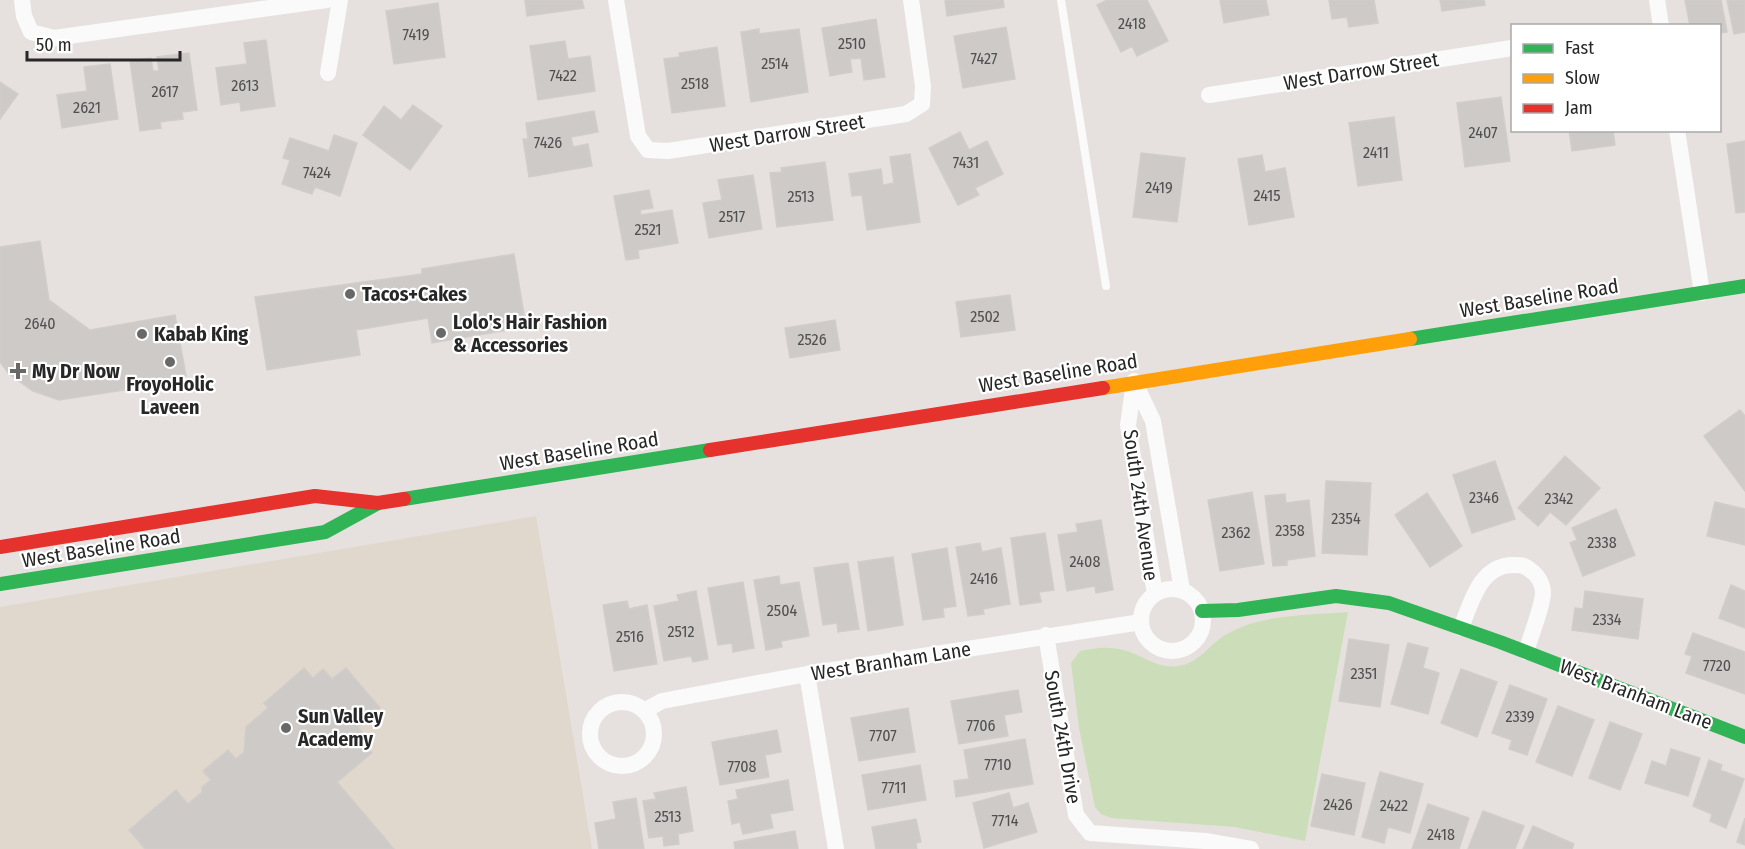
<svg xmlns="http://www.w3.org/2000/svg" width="1745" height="849" viewBox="0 0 1745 849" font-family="'Fira Sans Condensed',sans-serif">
	<rect width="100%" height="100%" fill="#e6e1de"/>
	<path fill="#e0d8cc" d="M536,516L592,849H0V607Z"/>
	<path fill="#ccdeb9" d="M1348,612L1305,841L1235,827L1111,818L1101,814L1095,807L1079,728L1071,663L1080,651C1097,647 1113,646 1130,652C1146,658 1160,669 1178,666C1200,663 1209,644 1227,634C1262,614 1309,615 1348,612Z"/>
	<path fill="#cdcac7" stroke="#d1cdca" stroke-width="1.5" d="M525,0H582L584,8L527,16Z
		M945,0H1003L1004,7L947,16Z
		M1107,0H1147L1168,41L1137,56L1132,46L1121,52L1097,5Z
		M1220,0H1266L1269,15L1224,23Z
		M1329,0H1374L1378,23L1349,27L1347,17L1332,19Z
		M1440,0H1484L1485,5L1442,11Z
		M1685,0H1721L1727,32L1720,33V26H1690Z
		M1727,0H1745V32L1734,34Z
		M438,3L445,57L394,64L386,11Z
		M876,19L885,77L864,80L861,58L850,59L852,72L830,76L822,28Z
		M1006,27L1015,79L963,88L954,36Z
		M759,29V34L799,29L808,92L751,102L741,32Z
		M266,40L275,106L241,111L240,102L221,105L216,68L247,64L244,43Z
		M565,41L568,59L590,56L595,91L538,100L530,46Z
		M717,47L725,106L672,113L664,59L680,57L679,53Z
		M189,53L197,110L182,112L183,119L160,122L161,128L140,131L130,61L151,58L153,71H159L157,57Z
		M110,64L118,119L62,128L57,95L87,91L84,67Z
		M0,82L18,94L0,119Z
		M1501,97L1510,161L1465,167L1457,103Z
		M413,105L442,126L410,170L363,135L384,106L401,120Z
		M594,111L598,132L571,137L573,147L588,144L592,166L529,177L523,139H528L526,123Z
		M1394,117L1402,180L1358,186L1349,123Z
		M1569,130H1613L1615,145L1572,151Z
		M960,132L969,150L987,141L1003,174L975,188L979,195L958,205L929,148Z
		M334,135L357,143L340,196L315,187L312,194L282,184L290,160L283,158L290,138L329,151Z
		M1745,141V212L1736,213L1727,144Z
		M1141,153L1185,158L1177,222L1133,217Z
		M910,154L920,222L867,230L862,195L852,196L849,174L881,169L883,185L894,183L890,157Z
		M1262,155L1265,172L1285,168L1294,217L1249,225L1238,159Z
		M825,162L833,220L777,227L770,173L782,172L781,168Z
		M753,175L762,229L709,238L703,203L722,200L718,180Z
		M649,190L653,208L640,210L641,215L672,210L678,243L638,250L639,258L626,260L614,196Z
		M40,241L49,300L90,330L175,315L186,376L143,383L144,387L59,400L33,391L9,374L0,362V247Z
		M514,254L526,327L432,343L428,318L356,330L360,355L267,370L255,297L422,274V269Z
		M1010,295L1015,330L961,337L956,302Z
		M835,320L840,350L790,358L785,328Z
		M1740,410L1745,416V491L1704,436Z
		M1565,456L1600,488L1566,525L1550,512L1538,526L1518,508Z
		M1495,461L1515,519L1472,533L1453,475Z
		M1326,481L1371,483L1367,555L1322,553Z
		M1252,492L1264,564L1220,571L1208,500Z
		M1427,493L1462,546L1430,567L1395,515Z
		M1285,494L1286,503L1309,500L1315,556L1287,560V565L1273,566L1265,496Z
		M1715,502L1745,509V545L1707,536Z
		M1616,509L1635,555L1583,576L1570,543L1577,540L1572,528Z
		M1101,520L1113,590L1096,593L1095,586L1067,591L1058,535L1078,532L1076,524Z
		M1045,533L1054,590L1039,592L1041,602L1020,605L1011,538Z
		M980,543L982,552L1001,548L1010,604L983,609L984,614L968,616L956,547Z
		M947,548L956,606L943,608L944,617L923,620L912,554Z
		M893,557L903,625L868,631L858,562Z
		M848,563L859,629L838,632L837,623L823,625L814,568Z
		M779,576L780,585L799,582L809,636L781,641L782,647L766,650L754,580Z
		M743,582L754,648L733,652L732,643L718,645L708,588Z
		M1731,585L1745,591V628L1719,618Z
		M696,591L708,659L693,662L691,656L664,661L654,606L679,601L677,595Z
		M1585,591L1643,599L1638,639L1572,630L1575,608L1583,609Z
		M627,601L629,609L647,605L657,664L614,671L603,605Z
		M1693,633L1745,652V694L1686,673L1692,656L1685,654Z
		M1349,639L1389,645L1380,707L1339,701Z
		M1408,643L1428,648L1423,668L1439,673L1428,714L1391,704Z
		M304,668L313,678L323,669L332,679L346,668L380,708L358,727L370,742L366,745L372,753L337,782L394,849H145L129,830L176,790L188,804L202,792V787L211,780L203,771L228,750L236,759L244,752L246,727L268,708L264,703Z
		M1461,669L1497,682L1477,737L1441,723Z
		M1510,685L1547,699L1527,755L1509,749L1512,740L1492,733Z
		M1018,690L1022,712L1004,715L1008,736L959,744L951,701Z
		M1558,706L1594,720L1572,776L1536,762Z
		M908,708L915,752L859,761L851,718Z
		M1610,722L1642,734L1620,790L1589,778Z
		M777,730L781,752L765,755L769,777L720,785L712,742Z
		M1025,739L1033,784L956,797L954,781L969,779L964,750Z
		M1671,749L1700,758L1688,796L1645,783L1652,761L1666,766Z
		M1709,760L1722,765L1720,770L1744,779L1726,828L1710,821L1712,814L1693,806Z
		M920,765L926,800L868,810L862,775Z
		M1380,772L1423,784L1410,833L1388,827L1384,843L1362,837Z
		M1322,774L1365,783L1354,835L1311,826Z
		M788,780L793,810L770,814L773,828L743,834L740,822L732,824L728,801L738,799L736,790Z
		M686,787L693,831L678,834L679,844L664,846L663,836L649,838L643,801L656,799L654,793Z
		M1009,793L1013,808L1028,803L1037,832L984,848L973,803Z
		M636,798L644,849H599L595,823L616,819L613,802Z
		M1428,804L1469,818L1459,849H1412Z
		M1483,811L1524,826L1515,849H1468Z
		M1745,818V845L1737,842Z
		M916,819L921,842L916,843L917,849H876L872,827Z
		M1533,826L1574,844L1572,849H1523Z
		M795,831L798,849H735L734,842Z"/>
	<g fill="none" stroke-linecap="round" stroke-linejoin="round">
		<path stroke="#fbfafa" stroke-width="8" d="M1061,0L1106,286"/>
		<path stroke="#fbfafa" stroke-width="16" d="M22,0L24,16L31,32L54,38L327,0
			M616,0L638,136L648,150L668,151L906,114L922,104L923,86L911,0
			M1657,0L1661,26
			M328,73L340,0
			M1209,95L1512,48
			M1677,130L1702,293
			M1134,381L1153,421L1182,590
			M1134,382L1128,425L1155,594
			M1141 620a31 31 0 1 1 62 0a31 31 0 1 1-62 0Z
			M1461,628C1471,603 1480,565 1513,565C1520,565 1525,565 1530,570C1538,575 1543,584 1543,594C1541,612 1531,634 1526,652
			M1046,635L1076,815L1090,833L1205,841L1251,849
			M807,674L836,849
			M590 734a32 32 0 1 1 64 0a32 32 0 1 1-64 0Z
			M644,711L662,701L807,674L1141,622"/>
		<path stroke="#30b455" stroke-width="14" d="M1410,339L1745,286
			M404,499L710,450
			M0,584L325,532L378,503
			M1202,611L1238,610L1336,596L1389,603L1500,642L1745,737"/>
		<path stroke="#ff9f0a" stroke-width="14" d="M1103,388L1410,339"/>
		<path stroke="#e5322d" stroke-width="14" d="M710,450L1103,388
			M0,547L315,496L378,503L404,499"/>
	</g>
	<g fill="#6a6867" stroke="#fff" stroke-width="2">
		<circle cx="350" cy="294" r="6"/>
		<circle cx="441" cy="333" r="6"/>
		<circle cx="142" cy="334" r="6"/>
		<circle cx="170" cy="362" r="6"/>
		<path d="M15 362h6v6h6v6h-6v6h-6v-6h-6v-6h6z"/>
		<circle cx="286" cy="728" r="6"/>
	</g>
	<g text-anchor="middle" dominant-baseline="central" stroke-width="4.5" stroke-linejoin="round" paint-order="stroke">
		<g font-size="16" fill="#515050">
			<text x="1132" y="23">2418</text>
			<text x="416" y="34">7419</text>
			<text x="852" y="43">2510</text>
			<text x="984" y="58">7427</text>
			<text x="775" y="63">2514</text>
			<text x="563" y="75">7422</text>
			<text x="695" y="83">2518</text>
			<text x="245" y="85">2613</text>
			<text x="165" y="91">2617</text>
			<text x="87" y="107">2621</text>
			<text x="1483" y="132">2407</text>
			<text x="548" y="142">7426</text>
			<text x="1376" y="152">2411</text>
			<text x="966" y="162">7431</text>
			<text x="317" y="172">7424</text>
			<text x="1159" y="187">2419</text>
			<text x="1267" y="195">2415</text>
			<text x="801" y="196">2513</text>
			<text x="732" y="216">2517</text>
			<text x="648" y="229">2521</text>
			<text x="985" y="316">2502</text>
			<text x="40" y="323">2640</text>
			<text x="812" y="339">2526</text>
			<text x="1484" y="497">2346</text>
			<text x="1559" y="498">2342</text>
			<text x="1346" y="518">2354</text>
			<text x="1290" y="530">2358</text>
			<text x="1236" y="532">2362</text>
			<text x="1602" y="542">2338</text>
			<text x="1085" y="561">2408</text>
			<text x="984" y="578">2416</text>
			<text x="782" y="610">2504</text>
			<text x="1607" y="619">2334</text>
			<text x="681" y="631">2512</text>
			<text x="630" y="636">2516</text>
			<text x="1717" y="665">7720</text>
			<text x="1364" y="673">2351</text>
			<text x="1520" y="716">2339</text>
			<text x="981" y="725">7706</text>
			<text x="883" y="735">7707</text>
			<text x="998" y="764">7710</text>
			<text x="742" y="766">7708</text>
			<text x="894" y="787">7711</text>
			<text x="1338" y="804">2426</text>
			<text x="1394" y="805">2422</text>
			<text x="668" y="816">2513</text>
			<text x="1005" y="820">7714</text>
			<text x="1441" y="834">2418</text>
		</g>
		<g font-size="20" fill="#272727" stroke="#fff">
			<text transform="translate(1361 71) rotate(-9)">West Darrow Street</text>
			<text transform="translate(787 133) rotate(-9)">West Darrow Street</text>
			<text transform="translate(1539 298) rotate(-9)">West Baseline Road</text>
			<text transform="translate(1058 373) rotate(-9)">West Baseline Road</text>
			<text transform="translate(579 451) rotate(-9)">West Baseline Road</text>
			<text transform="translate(1141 505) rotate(82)">South 24th Avenue</text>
			<text transform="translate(101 548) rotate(-9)">West Baseline Road</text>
			<text transform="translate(891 661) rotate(-9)">West Branham Lane</text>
			<text transform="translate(1636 694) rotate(21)">West Branham Lane</text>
			<text transform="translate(1063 737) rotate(80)">South 24th Drive</text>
		</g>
		<g font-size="20" font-weight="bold" fill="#272727" stroke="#fff" text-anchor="start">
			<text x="362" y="294">Tacos+Cakes</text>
			<text x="453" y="322">Lolo's Hair Fashion<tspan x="453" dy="23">&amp; Accessories</tspan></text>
			<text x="154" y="334">Kabab King</text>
			<text x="32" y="371">My Dr Now</text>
			<text x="170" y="384" text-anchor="middle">FroyoHolic<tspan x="170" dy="23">Laveen</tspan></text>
			<text x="298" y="716">Sun Valley<tspan x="298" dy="23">Academy</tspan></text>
		</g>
	</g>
	<rect x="1511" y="24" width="210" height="108" fill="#ffffff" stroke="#a9a9a9" stroke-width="1.5"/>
	<rect x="1523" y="44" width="30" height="9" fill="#30b455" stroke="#a9a9a9" stroke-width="1.5"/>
	<text x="1565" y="54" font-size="18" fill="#272727">Fast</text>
	<rect x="1523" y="74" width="30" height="9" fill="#ff9f0a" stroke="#a9a9a9" stroke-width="1.5"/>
	<text x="1565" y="84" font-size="18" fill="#272727">Slow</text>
	<rect x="1523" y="104" width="30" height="9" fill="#e5322d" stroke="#a9a9a9" stroke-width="1.5"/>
	<text x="1565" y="114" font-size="18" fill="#272727">Jam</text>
	<path d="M27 51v9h153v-9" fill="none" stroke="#272727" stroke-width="3"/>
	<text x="36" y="51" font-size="18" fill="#272727" stroke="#ffffff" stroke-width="4.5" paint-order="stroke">50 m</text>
</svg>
